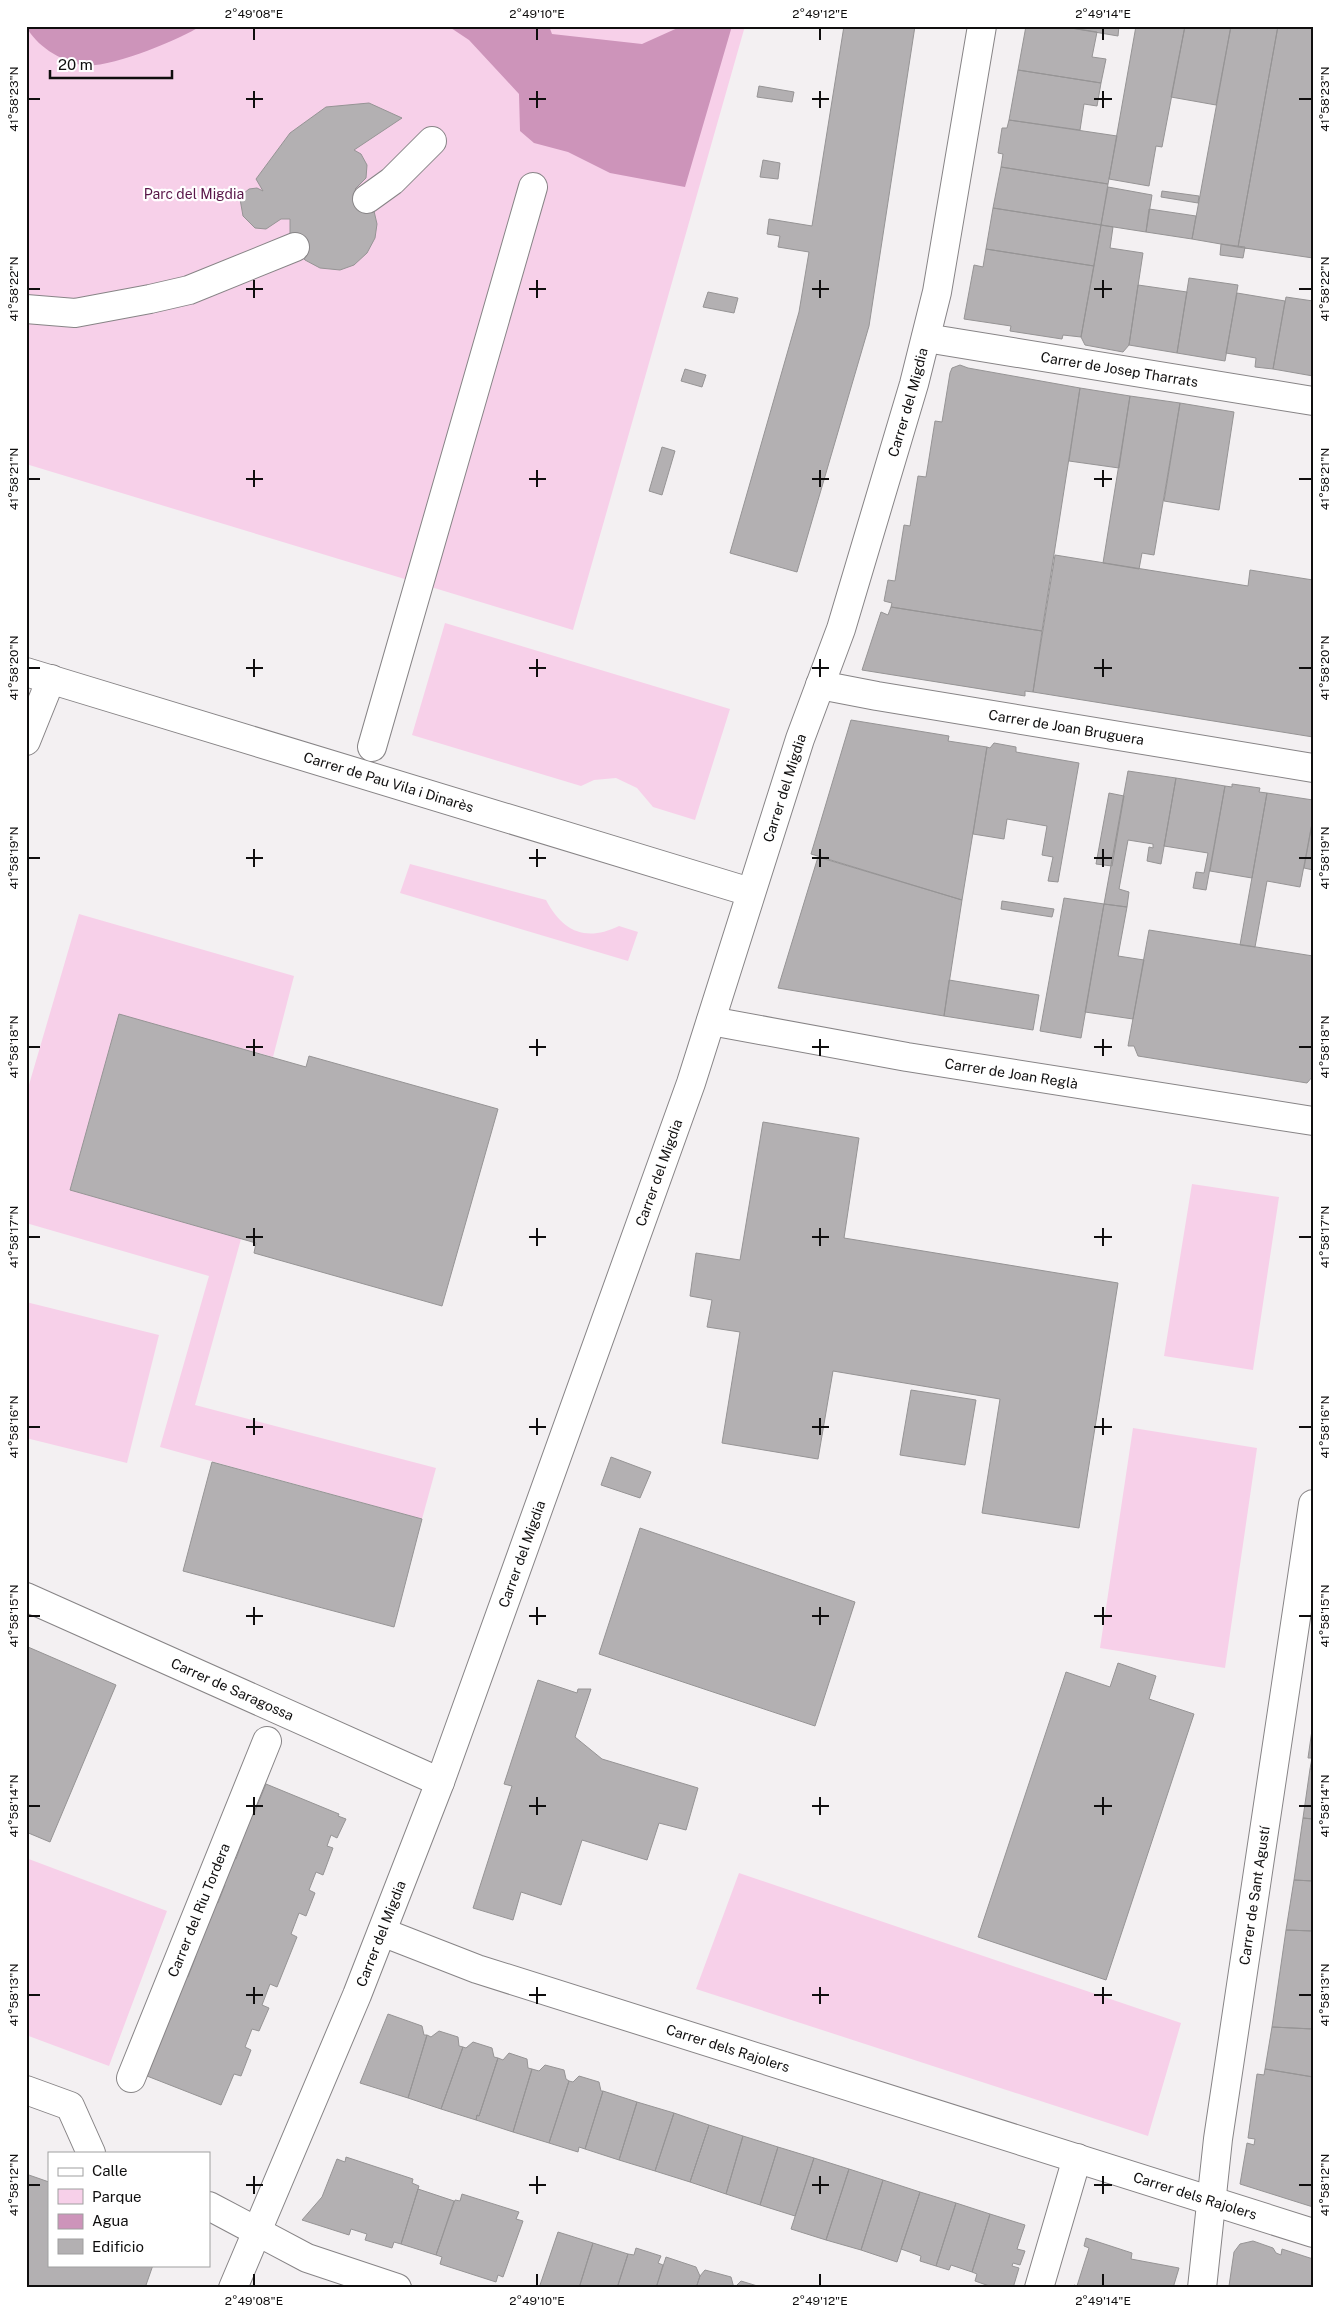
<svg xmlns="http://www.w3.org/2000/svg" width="1339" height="2314" viewBox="0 0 1339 2314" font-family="'Public Sans',sans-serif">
	<rect width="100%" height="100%" fill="#f3f0f2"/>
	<path fill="#f7d0e9" d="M26,26H745L573,630L26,464Z
		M445,623L730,709L695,820L653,807L637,788L616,778L594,780L581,786L412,735Z
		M410,864L546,900C563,932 586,942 619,926L638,932L628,961L400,893Z
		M79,914L294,976L273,1057L119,1015L70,1190L241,1239L195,1405L436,1468L422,1519L160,1447L209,1276L26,1223V1095Z
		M1192,1184L1279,1197L1253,1370L1164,1356Z
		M26,1302L159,1335L127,1463L26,1438Z
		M1133,1428L1257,1448L1225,1668L1100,1648Z
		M26,1858L167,1911L109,2066L26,2035Z
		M739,1873L1181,2023L1148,2136L696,1989Z"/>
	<path fill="#cd94ba" d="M26,26H201C178,40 107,70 81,65C60,60 36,46 26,26Z
		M448,26H549L552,34L642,44L682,26H732L685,187L610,173L568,152L534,143L520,131L519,94L469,40Z"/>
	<path fill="#b3b0b2" stroke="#969495" d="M844,26H915L869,326L797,572L730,553L799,312L809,252L778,247L780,236L767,234L769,219L812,226Z
		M1026,26H1059L1097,32L1092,57L1106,59L1101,83L1018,70Z
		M1059,26H1119L1118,36Z
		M1136,26H1185L1162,147L1156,146L1149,186L1109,179Z
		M1185,26H1231L1216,105L1171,97Z
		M1231,26H1278L1238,247L1192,239Z
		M1278,26H1313V258L1238,247Z
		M1018,70L1101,83L1097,106L1084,104L1080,130L1009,120Z
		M759,86L794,92L792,102L757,97Z
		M369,103L402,118L354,150L361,154L367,165L366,178L355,189L374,211L377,224L375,238L367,253L354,265L340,270L320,268L305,260L298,252L290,234V219H281L266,229L255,228L243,216L240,199L243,194L249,189L257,188L263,191L256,179L290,133L326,107Z
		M1009,120L1117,136L1108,184L1001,167L1003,154L998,153L1002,128H1007Z
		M763,160L780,163L778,179L760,177Z
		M1001,167L1108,184L1101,225L993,208Z
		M1108,187L1152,195L1146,232L1101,225Z
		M1162,191L1199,196L1198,203L1161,197Z
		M993,208L1101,225L1094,266L986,249Z
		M1149,209L1196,216L1192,239L1146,232Z
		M1101,225L1113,227L1110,248L1143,253L1129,345L1123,352L1085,345L1081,337Z
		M1221,244L1245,247L1243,258L1220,255Z
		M986,249L1094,266L1081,337L1063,335L1062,339L1010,331L1011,326L964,319L974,265L983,267Z
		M1189,278L1238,285L1225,361L1177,353Z
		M1138,285L1187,292L1177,353L1129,345Z
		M708,292L738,298L734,313L703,307Z
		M1237,293L1285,301L1273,369L1255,367L1256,358L1226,353Z
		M1286,297L1313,301V376L1273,369Z
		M960,365L968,368L1080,388L1042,631L891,607L892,603L884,601L888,580L895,581L904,525L910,526L918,476L926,477L935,421L942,422L950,373L952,368Z
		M685,369L706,375L702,387L681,381Z
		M1080,388L1130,396L1119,468L1069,461Z
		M1130,396L1180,403L1154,555L1142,553L1139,569L1103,563Z
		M1180,403L1234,412L1219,510L1164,501Z
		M662,447L675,451L662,495L649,491Z
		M1055,555L1248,586L1250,570L1313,580V737L1033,692Z
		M891,607L1042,631L1033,692L1025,691V696L862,670L881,612L888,615Z
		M851,720L949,736L948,741L987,747L962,900L811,854Z
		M994,743L1016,747V752L1079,763L1058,882L1048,881L1053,857L1042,855L1047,826L1007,819L1004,839L973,834L987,747L990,748Z
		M1128,771L1176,778L1161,864L1147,861L1149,847L1153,848V844L1128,840L1119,889L1129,892L1127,907L1104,904Z
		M1176,778L1225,786L1206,890L1193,888L1196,872L1204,873L1208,853L1164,846Z
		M1232,784L1260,788L1259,792L1267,793L1252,878L1210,871L1225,786L1232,787Z
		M1109,793L1124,796L1112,866L1096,864Z
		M1267,793L1313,800V818L1300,887L1267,881L1255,947L1240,945Z
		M1313,818V870L1304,868Z
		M818,857L962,900L944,1016L778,988Z
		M1064,898L1104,904L1081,1038L1040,1031Z
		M1002,901L1054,909L1052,917L1001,909Z
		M1104,904L1127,907L1118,956L1144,960L1133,1019L1085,1012Z
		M1149,930L1313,956V1076L1307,1083L1138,1056L1134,1046H1128Z
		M949,980L1039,995L1033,1030L944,1016Z
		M119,1014L306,1067L309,1056L498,1109L442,1306L254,1253L256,1243L70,1190Z
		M763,1122L859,1138L844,1238L1118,1283L1079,1528L982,1513L1000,1399L833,1371L818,1459L722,1443L740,1332L707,1327L712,1300L690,1296L696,1253L740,1260Z
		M911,1390L976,1400L965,1465L900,1455Z
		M611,1457L651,1472L640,1498L601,1485Z
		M212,1462L422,1519L394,1627L183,1571Z
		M640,1528L855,1602L815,1726L599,1654Z
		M28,1647L116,1685L50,1842L26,1832Z
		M1118,1663L1156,1676L1149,1699L1194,1714L1106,1980L978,1937L1066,1672L1110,1687Z
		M538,1680L577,1693L578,1689H591L575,1737L602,1759L698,1788L686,1830L659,1823L647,1860L582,1840L561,1905L521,1892L513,1920L473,1908L512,1786L504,1784Z
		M1312,1730H1313V1769H1310L1312,1758H1308Z
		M1310,1769H1313V1819L1303,1818Z
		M266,1784L339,1814L338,1816L346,1819L337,1838L331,1835L327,1846L333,1848L323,1875L316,1872L309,1890L315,1893L306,1916L299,1913L291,1934L297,1937L277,1987L270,1984L262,2005L269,2008L259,2031L252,2029L245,2047L251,2050L241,2076L234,2074L221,2105L147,2076L160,2044L155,2042L166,2014L171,2017L178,1999L173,1997L182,1975L188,1977L196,1956L191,1953L212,1900L218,1903L225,1885L220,1882L230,1857L236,1859L242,1842L237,1840L247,1814L253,1816Z
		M1303,1818L1313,1819V1881L1294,1880Z
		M1294,1880L1313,1881V1931L1286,1930Z
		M1286,1930L1313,1931V2029L1272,2027Z
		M388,2014L422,2026L424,2035H427L408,2098L360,2083Z
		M1272,2027L1313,2029V2077L1265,2069Z
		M439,2031L458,2037L459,2046L463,2047L441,2109L408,2098L427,2035L431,2037Z
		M473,2042L492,2048L494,2057L498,2058L479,2116L477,2115L476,2120L441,2109L463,2047L466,2048Z
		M509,2053L527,2059L528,2068L532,2069L513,2132L476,2120L477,2115L479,2116L498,2058L503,2060Z
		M545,2065L564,2070L566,2079L569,2081L549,2143L513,2132L532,2069L539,2071Z
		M1265,2069L1313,2077V2207L1240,2184L1247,2143L1254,2145L1255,2139L1248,2138L1257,2074L1264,2075Z
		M579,2076L599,2082L601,2091H603L585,2149L579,2147L578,2152L549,2143L569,2081L573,2082Z
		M603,2091L637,2102L619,2160L585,2149Z
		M637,2102L674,2113L655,2171L619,2160Z
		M674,2113L709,2125L690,2182L655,2171Z
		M709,2125L743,2136L726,2194L690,2182Z
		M743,2136L778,2147L760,2205L726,2194Z
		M778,2147L814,2158L795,2216L760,2205Z
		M346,2157L413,2179L412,2183L419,2186L401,2244L394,2242L392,2248L365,2240L367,2234L351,2229L349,2235L302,2220L322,2197L337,2159L345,2162Z
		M814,2158L849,2169L826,2240L791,2229Z
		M849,2169L883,2180L861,2250L826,2240Z
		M26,2174L49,2182V2265H153L145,2288H26Z
		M883,2180L920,2192L897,2262L861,2250Z
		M418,2189L454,2201L436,2255L401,2244Z
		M920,2192L956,2203L936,2266L920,2261L921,2256L901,2249Z
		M462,2194L519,2212L516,2219L523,2221L503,2277L498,2275L496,2282L440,2264L442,2257L436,2255L455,2200L460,2201Z
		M956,2203L990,2214L972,2272L951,2265L949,2270L936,2266Z
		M990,2214L1025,2225L1017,2249L1025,2251L1020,2265L1013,2263L1012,2266L1019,2268L1013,2288H995L975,2281L977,2274L972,2272Z
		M558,2232L593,2243L579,2288H539Z
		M1086,2238L1132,2253L1131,2259L1179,2268L1173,2288H1073L1074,2285L1077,2286L1089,2248L1084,2246Z
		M1253,2241L1273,2248L1276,2253L1281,2255L1282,2249L1313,2259V2288H1231L1229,2286L1234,2252L1240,2244Z
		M593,2243L628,2254L617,2288H579Z
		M636,2248L661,2256L658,2263L663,2265L656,2288H617L628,2254L634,2255Z
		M666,2257L696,2267L700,2276L696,2288H656Z
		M705,2270L731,2277L734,2288H696L700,2276Z
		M741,2281L764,2288H734Z"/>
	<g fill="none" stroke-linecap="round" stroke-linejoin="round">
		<g stroke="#878486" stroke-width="30">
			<g id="minor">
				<path d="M367,199L392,181L432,141"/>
				<path d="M26,309L75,313L150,299L189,290L295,247"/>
				<path id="s1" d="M926,338L1313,401"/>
				<path id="s2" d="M26,672L750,892"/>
				<path id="s3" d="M820,685L877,696L1313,768"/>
				<path d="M26,741L51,679"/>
				<path d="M372,747L533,187"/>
				<path id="s4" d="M711,1021L907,1057L1313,1121"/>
				<path id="s5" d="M26,1597L440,1782"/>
				<path id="s6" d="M382,1932L477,1969L1313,2233"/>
				<path id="s7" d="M131,2078L267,1741"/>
				<path d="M26,2090L70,2106L91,2153"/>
				<path d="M209,2206L307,2258L397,2288"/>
				<path id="s8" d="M233,2288L357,1995L440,1782L691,1083L800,739L841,629L914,384L937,292L982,26"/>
				<path d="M1039,2288L1077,2158"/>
				<path id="s9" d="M1202,2288L1218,2139L1313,1504"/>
			</g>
		</g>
		<use href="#minor" stroke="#fff" stroke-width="28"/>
	</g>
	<path fill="none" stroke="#0f0e0e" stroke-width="2" d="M254,28V40M537,28V40M820,28V40M1103,28V40M254,91V108M537,91V108M820,91V108M1103,91V108M28,99H40M246,99H263M529,99H546M812,99H829M1094,99H1112M1299,99H1312M254,280V298M537,280V298M820,280V298M1103,280V298M28,289H40M246,289H263M529,289H546M812,289H829M1094,289H1112M1299,289H1312M254,470V487M537,470V487M820,470V487M1103,470V487M28,479H40M246,479H263M529,479H546M812,479H829M1094,479H1112M1299,479H1312M254,659V677M537,659V677M820,659V677M1103,659V677M28,668H40M246,668H263M529,668H546M812,668H829M1094,668H1112M1299,668H1312M254,849V867M537,849V867M820,849V867M1103,849V867M28,858H40M246,858H263M529,858H546M812,858H829M1094,858H1112M1299,858H1312M254,1039V1056M537,1039V1056M820,1039V1056M1103,1039V1056M28,1047H40M246,1047H263M529,1047H546M812,1047H829M1094,1047H1112M1299,1047H1312M254,1228V1246M537,1228V1246M820,1228V1246M1103,1228V1246M28,1237H40M246,1237H263M529,1237H546M812,1237H829M1094,1237H1112M1299,1237H1312M254,1418V1435M537,1418V1435M820,1418V1435M1103,1418V1435M28,1427H40M246,1427H263M529,1427H546M812,1427H829M1094,1427H1112M1299,1427H1312M254,1607V1625M537,1607V1625M820,1607V1625M1103,1607V1625M28,1616H40M246,1616H263M529,1616H546M812,1616H829M1094,1616H1112M1299,1616H1312M254,1797V1815M537,1797V1815M820,1797V1815M1103,1797V1815M28,1806H40M246,1806H263M529,1806H546M812,1806H829M1094,1806H1112M1299,1806H1312M254,1987V2004M537,1987V2004M820,1987V2004M1103,1987V2004M28,1995H40M246,1995H263M529,1995H546M812,1995H829M1094,1995H1112M1299,1995H1312M254,2176V2194M537,2176V2194M820,2176V2194M1103,2176V2194M28,2185H40M246,2185H263M529,2185H546M812,2185H829M1094,2185H1112M1299,2185H1312M254,2274V2286M537,2274V2286M820,2274V2286M1103,2274V2286"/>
	<g text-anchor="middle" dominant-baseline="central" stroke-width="4.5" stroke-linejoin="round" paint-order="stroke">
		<g font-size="14" fill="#581547" stroke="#fff">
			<text x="194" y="194">Parc del Migdia</text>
		</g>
		<g font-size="14" fill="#0f0e0e" stroke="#fff">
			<text stroke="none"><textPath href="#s1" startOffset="196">Carrer de Josep Tharrats</textPath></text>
			<text stroke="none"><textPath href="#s8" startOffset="2004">Carrer del Migdia</textPath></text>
			<text stroke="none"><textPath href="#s3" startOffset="250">Carrer de Joan Bruguera</textPath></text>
			<text stroke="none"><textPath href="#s2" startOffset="379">Carrer de Pau Vila i Dinarès</textPath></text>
			<text stroke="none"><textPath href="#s8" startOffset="1599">Carrer del Migdia</textPath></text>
			<text stroke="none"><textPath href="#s4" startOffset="305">Carrer de Joan Reglà</textPath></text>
			<text stroke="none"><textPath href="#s8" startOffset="1194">Carrer del Migdia</textPath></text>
			<text stroke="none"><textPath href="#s8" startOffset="789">Carrer del Migdia</textPath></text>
			<text stroke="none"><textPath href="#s5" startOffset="226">Carrer de Saragossa</textPath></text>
			<text stroke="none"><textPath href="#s9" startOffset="396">Carrer de Sant Agustí</textPath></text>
			<text stroke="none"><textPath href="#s7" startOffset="181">Carrer del Riu Tordera</textPath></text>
			<text stroke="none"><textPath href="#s8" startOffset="384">Carrer del Migdia</textPath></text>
			<text stroke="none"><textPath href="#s6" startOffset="365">Carrer dels Rajolers</textPath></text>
			<text stroke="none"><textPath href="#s6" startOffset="855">Carrer dels Rajolers</textPath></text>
		</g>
	</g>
	<rect width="1339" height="2314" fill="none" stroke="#ffffff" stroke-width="55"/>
	<rect x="48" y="2152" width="162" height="115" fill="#ffffff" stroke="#9f9f9f"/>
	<rect x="58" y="2168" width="25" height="8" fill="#ffffff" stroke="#9f9f9f"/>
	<text x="92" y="2176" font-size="15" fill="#0f0e0e">Calle</text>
	<rect x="58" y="2189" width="25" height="15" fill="#f7d0e9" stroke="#9f9f9f"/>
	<text x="92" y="2202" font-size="15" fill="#0f0e0e">Parque</text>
	<rect x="58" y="2214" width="25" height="15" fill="#cd94ba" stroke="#9f9f9f"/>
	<text x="92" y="2226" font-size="15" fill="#0f0e0e">Agua</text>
	<rect x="58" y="2239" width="25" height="15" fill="#b3b0b2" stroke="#9f9f9f"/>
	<text x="92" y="2252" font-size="15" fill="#0f0e0e">Edificio</text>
	<path d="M50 70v8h122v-8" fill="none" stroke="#0f0e0e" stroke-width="2.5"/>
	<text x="58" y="70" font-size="15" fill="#0f0e0e" stroke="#ffffff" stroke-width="4" paint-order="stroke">20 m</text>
	<rect x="28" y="28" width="1284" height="2258" fill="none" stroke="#0f0e0e" stroke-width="2"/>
	<g font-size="12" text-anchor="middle" fill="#0f0e0e">
		<text x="254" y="18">2°49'08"E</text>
		<text x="537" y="18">2°49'10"E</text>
		<text x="820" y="18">2°49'12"E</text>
		<text x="1103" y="18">2°49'14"E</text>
		<text transform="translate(14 99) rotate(-90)" y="4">41°58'23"N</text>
		<text transform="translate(1325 99) rotate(-90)" y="4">41°58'23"N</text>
		<text transform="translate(14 289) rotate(-90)" y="4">41°58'22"N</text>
		<text transform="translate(1325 289) rotate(-90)" y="4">41°58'22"N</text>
		<text transform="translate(14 479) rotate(-90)" y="4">41°58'21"N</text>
		<text transform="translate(1325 479) rotate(-90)" y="4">41°58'21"N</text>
		<text transform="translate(14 668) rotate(-90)" y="4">41°58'20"N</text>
		<text transform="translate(1325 668) rotate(-90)" y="4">41°58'20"N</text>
		<text transform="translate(14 858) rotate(-90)" y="4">41°58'19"N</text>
		<text transform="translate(1325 858) rotate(-90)" y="4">41°58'19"N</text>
		<text transform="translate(14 1047) rotate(-90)" y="4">41°58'18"N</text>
		<text transform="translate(1325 1047) rotate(-90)" y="4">41°58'18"N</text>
		<text transform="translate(14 1237) rotate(-90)" y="4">41°58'17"N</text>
		<text transform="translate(1325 1237) rotate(-90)" y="4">41°58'17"N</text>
		<text transform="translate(14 1427) rotate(-90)" y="4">41°58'16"N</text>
		<text transform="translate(1325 1427) rotate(-90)" y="4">41°58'16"N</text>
		<text transform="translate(14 1616) rotate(-90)" y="4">41°58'15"N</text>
		<text transform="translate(1325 1616) rotate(-90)" y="4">41°58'15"N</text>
		<text transform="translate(14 1806) rotate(-90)" y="4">41°58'14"N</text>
		<text transform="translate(1325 1806) rotate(-90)" y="4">41°58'14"N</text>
		<text transform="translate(14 1995) rotate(-90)" y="4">41°58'13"N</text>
		<text transform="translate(1325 1995) rotate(-90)" y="4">41°58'13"N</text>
		<text transform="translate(14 2185) rotate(-90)" y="4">41°58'12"N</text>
		<text transform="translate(1325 2185) rotate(-90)" y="4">41°58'12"N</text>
		<text x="254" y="2305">2°49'08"E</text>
		<text x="537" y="2305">2°49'10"E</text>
		<text x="820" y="2305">2°49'12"E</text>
		<text x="1103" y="2305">2°49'14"E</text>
	</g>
</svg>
